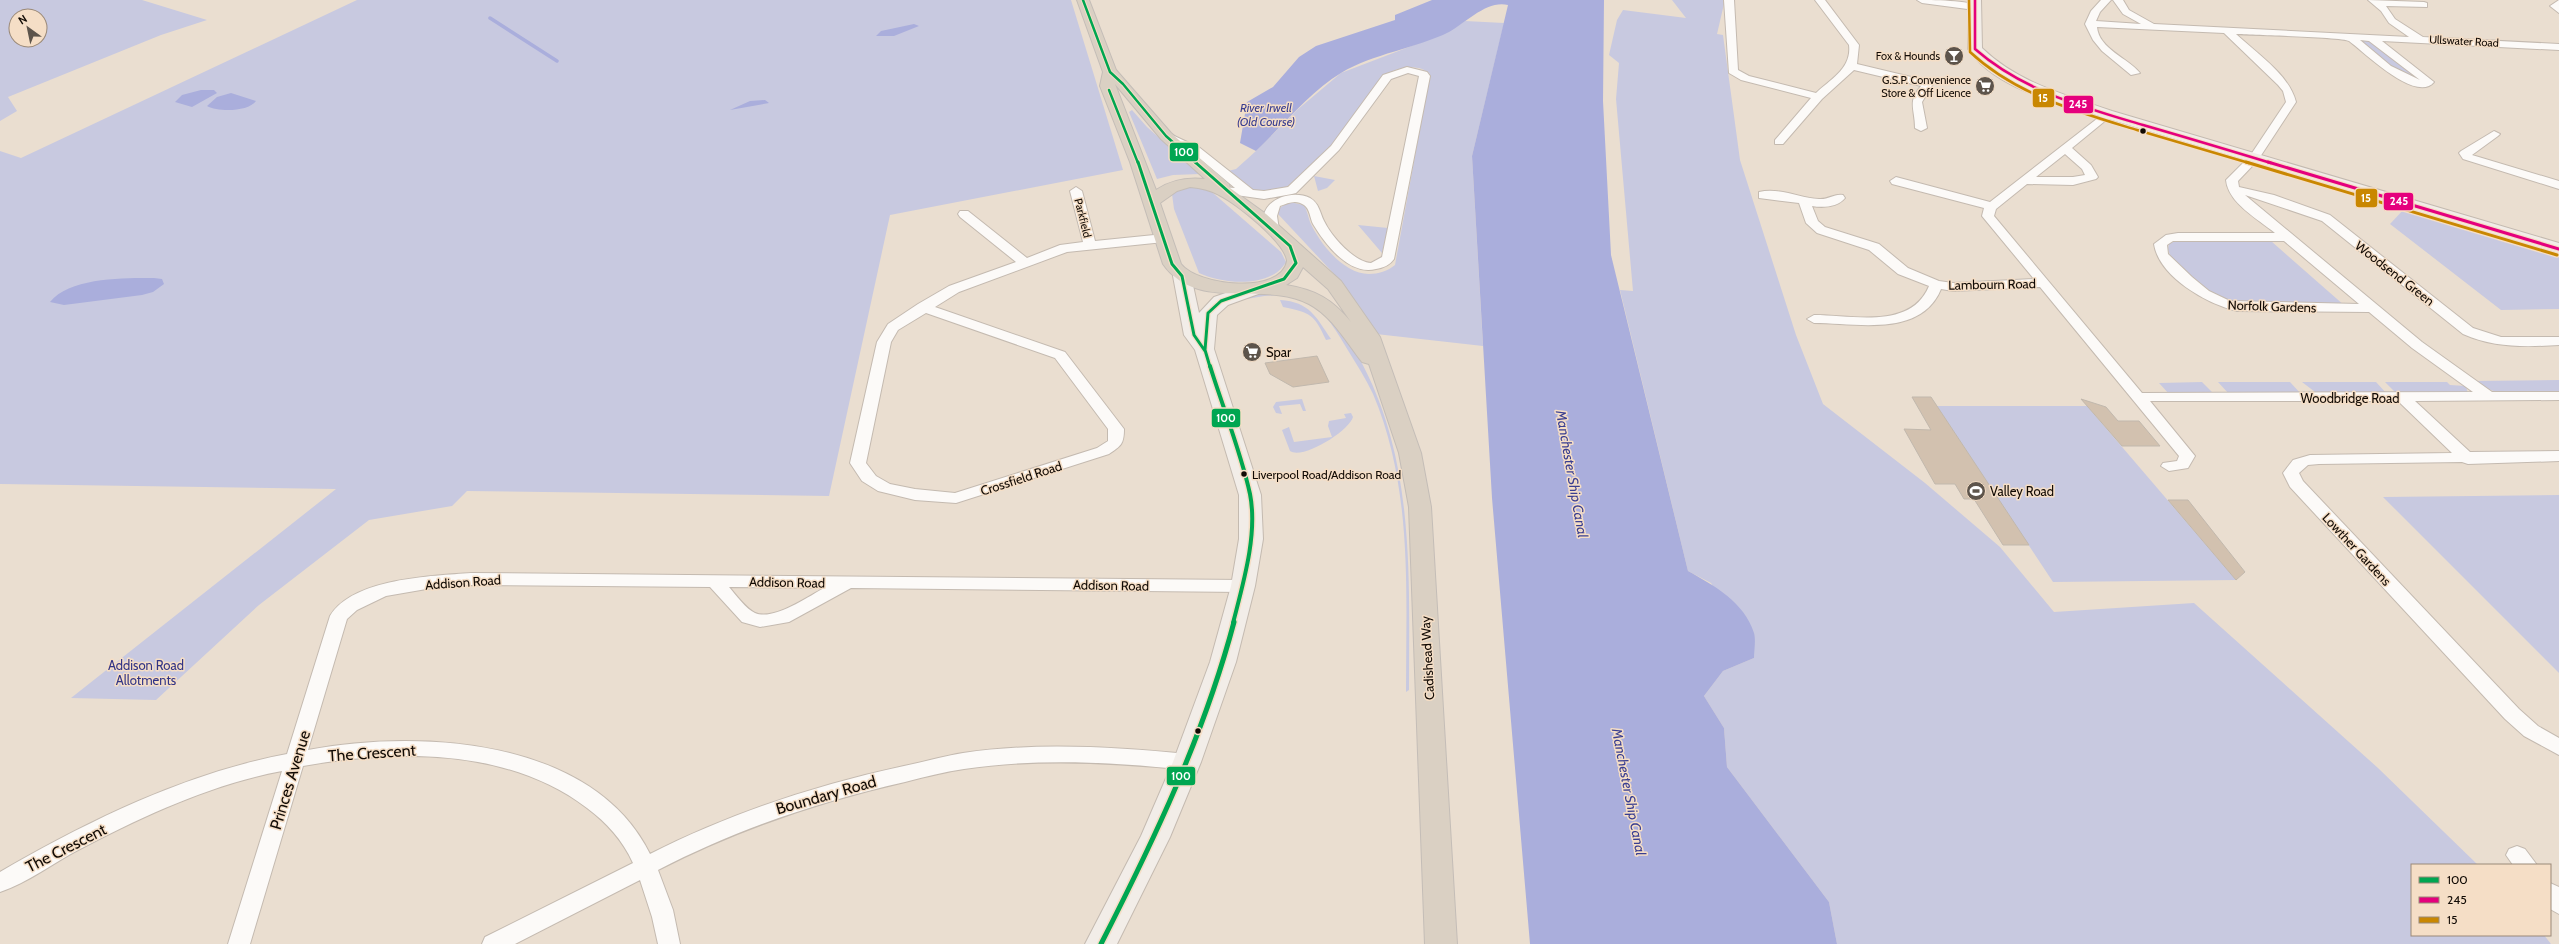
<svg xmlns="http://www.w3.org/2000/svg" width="2559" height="944" viewBox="0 0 2559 944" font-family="Cabin,sans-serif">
	<rect width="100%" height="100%" fill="#eaded0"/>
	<path fill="#c8c9e0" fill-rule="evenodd" d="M0,0H142L207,20L161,35L8,97L17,111L0,121ZM16,16H40V40H16Z
		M357,0H1071L1123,170L890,215L829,496L467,491L452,506L369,520L259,605L156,700L71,698L336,489L0,484V151L21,158Z
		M1672,0H1723L1724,4L1717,34L1723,35L1740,160L1796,335L1823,404L1925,483L2000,547L2054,612L2194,603L2378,768L2478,865H2412V935H2544L2551,944H1837L1829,902L1727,767L1724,728L1704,696L1723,671L1754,658L1711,583L1688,571L1620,290L1633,291L1616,99L1619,63L1609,55L1617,20L1623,10L1686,18Z
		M1465,21L1504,23L1472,156L1483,346L1376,334L1336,276L1278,214V209L1289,202L1304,205C1307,210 1308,216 1310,222C1320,244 1344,274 1369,274C1378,274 1388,271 1395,265L1430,74C1417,62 1393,68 1381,78L1330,148L1289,185L1284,188L1263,191L1254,190L1228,171L1236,169L1256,151L1297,110L1341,73L1448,32Z
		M2358,40L2372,41L2424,81L2409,80Z
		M1132,110L1147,127L1200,174L1173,175L1157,179L1129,112Z
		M1314,176L1335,180L1327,188L1318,191Z
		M1193,186L1203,187L1213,193L1281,252L1286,262C1271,289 1222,284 1199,273L1174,209L1172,194L1180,188Z
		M2405,208L2559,253V309L2501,310L2390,224Z
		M1358,225L1388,228L1382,253Z
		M2178,241H2271L2345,306L2245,305L2210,297L2171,258L2168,249L2169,243Z
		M1279,292C1319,294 1333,314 1352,346C1416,450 1409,573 1409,690L1406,692C1406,592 1413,488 1373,394C1366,379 1357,365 1349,352C1340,337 1323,307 1307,300C1287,291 1263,296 1242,300C1234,301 1230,305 1222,304L1237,298Z
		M1280,300C1310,302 1316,317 1331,339L1326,340C1314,314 1311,313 1283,307Z
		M2559,380V394C2530,394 2498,399 2473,381Z
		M2202,382L2215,395H2170L2159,383Z
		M2218,382H2290L2302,395L2229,394Z
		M2302,382H2376L2387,394L2319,395Z
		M2385,382H2447L2450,385L2466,386L2468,394H2397Z
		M1302,399L1306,411H1303L1300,404L1279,406L1282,414L1276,413L1273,407L1276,402Z
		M1937,406H2087L2236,580L2053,582Z
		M1351,413L1353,417C1349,431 1303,460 1290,451L1282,430L1289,427L1294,442L1332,437L1328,426L1329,421L1346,418L1344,414Z
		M2559,495V673L2383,497Z"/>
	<path fill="#aaaedc" d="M1432,0H1604L1603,101L1611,255L1688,571C1715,586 1744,602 1754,633C1756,640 1754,651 1754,658L1723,671L1704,696L1724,728L1727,767L1829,902L1837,944H1530L1492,498L1472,156L1508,5C1487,0 1467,22 1449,32C1417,48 1372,54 1341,73C1311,91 1282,126 1256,151L1240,143L1247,102L1273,87L1299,57L1316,46L1395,20V15Z
		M914,24L919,26L894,36H876L881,31Z
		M201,90H214L217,93L192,107L175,102L182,95Z
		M231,93L256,101C248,112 218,112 207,106L217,97Z
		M765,100L769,103L730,110L750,101Z
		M154,278L162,279L164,284L153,292L142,295L64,305L50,302C70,277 125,278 154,278Z"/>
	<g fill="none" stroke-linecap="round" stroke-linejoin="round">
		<path stroke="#aaaedc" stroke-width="3.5" d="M490,18L557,61"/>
	</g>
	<path fill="#d2c1af" stroke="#c1b8ad" d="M1317,356L1329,382L1293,387L1270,374L1265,363Z
		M1912,397H1931L2029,545H2003L1974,499H1964L1955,484H1935L1904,429L1931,430Z
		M2081,399L2106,407L2118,421H2139L2160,446H2122Z
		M2168,500H2188L2245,572L2236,580Z"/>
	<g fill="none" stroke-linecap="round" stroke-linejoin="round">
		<g stroke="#c4bab0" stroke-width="2">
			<path id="street" d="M1724,0H1734L1738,70L1749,76L1816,93C1831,79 1852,68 1849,45L1815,0H1825L1859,45L1857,64L1932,82L1933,84L1922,102L1927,128L1921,131L1915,128C1915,108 1907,103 1921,86L1854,70L1822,99L1783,144H1775V140L1811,98L1741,80L1729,73Z
				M1917,0C1930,0 1971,0 1980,7L1975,10L1922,3Z
				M2101,0H2111L2100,12L2096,21L2141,24L2123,14L2113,0H2123L2129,10L2154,24L2409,37L2389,23L2381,11L2368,0L2424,2L2427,3V7L2386,6L2395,19L2423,37L2559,44V50L2382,41L2434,82C2416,104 2363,51 2349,41C2343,37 2251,35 2236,34C2256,53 2289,74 2296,102L2258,160L2238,181L2239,187L2274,195L2330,215L2473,328L2501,337H2559V345C2526,347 2494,348 2463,334L2322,221L2245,195L2422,342L2492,392H2559V400L2415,401L2470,452L2559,451V461L2468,464L2462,462L2319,464L2308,465L2299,473L2303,481L2519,709L2538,726L2559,738V755L2524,736L2505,719L2290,487L2283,473L2293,460L2310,455L2452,453L2398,401H2150L2195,456L2188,468L2169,471L2161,466L2163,463L2177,461L2179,456L2040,287L1953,291L1941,289C1921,338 1856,323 1814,323L1807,319L1814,315C1853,315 1911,330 1929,286L1898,274L1869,250L1817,233L1806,223L1799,203L1759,198V192C1779,187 1799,198 1819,199C1828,200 1835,193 1843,195L1845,198C1838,207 1823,208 1812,206L1818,221L1825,227L1879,244L1908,268L1939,281L1953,283L2034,279L1982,216L1984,208L1892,184L1890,181L1896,177L1990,202L2107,111L2111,112V116L2072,148L2091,165L2098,177L2096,179L2073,185L2027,184L1996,209L1994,216L2142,393L2473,392L2412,348L2369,312L2237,311C2207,304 2159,277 2154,244L2166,235L2178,233H2275C2258,219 2228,203 2226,180L2250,156L2286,102L2283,91L2278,85L2224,33L2097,27C2099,49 2128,58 2140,73L2131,75L2102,51L2093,40L2085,24L2091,11ZM2360,40L2369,41L2420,80L2391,66ZM2065,154L2082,169L2085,175L2073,177H2036ZM2173,241H2284L2359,304L2230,301L2209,291L2192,277L2168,254L2167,245Z
				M2559,0V13L2550,6Z
				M1407,67L1427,72L1430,76L1394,259C1390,265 1383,268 1376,269C1349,276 1325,244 1313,224C1310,218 1310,209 1304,205C1296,199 1288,203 1280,206L1277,216L1279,230L1277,233H1269C1250,206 1287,187 1310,198C1319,203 1320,213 1324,221C1331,236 1354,262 1371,263L1382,257L1419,76L1408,73L1391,79L1339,150L1296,193L1292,194L1264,199L1222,193V187L1235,188L1192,152L1160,136L1166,133L1170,134L1200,148L1253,190L1264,191L1288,187L1331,146L1383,75Z
				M2494,131L2500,134L2498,136L2472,155L2559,181V189L2463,159L2459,153L2461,151Z
				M1076,187L1082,191L1095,241L1164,234L1170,238L1164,242L1067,252L959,292L935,307L1065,352L1124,429C1124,444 1121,446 1109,454L956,503L915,500L878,491L862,481L850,463L877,342L888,324L918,304L949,286L1016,262L960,217L958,214L960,211H968L1027,258L1060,245L1083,242L1070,191ZM926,313L1055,358L1108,429V441L1097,448L955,493L915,489L890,484L876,476L866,463L891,342L898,330Z
				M471,573L1243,580L1249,582L1252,586L1249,590L1243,592L851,588L789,622L760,627L742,622L710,587L471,585L438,587L386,596L357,610L347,619L308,750C420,729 593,738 650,854C731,813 816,785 904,766C924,762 944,756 963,753C1035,742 1116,747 1187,754L1194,756L1197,762L1194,768L1187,770C1114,762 1037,758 964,769C944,772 924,777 905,782C817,802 738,829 658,870L673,910L680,944H658L652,917L640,880L515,944H482L485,937L633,863C622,839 607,823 587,808C508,748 397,749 303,766L250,944H228L282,771C212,784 143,816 80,849C54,862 28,883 0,892V872C88,821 186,773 287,754L330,616C353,578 432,576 471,573ZM729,587L824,588C808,597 773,621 755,613C746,609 736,595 729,587Z
				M2517,846L2525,849L2537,865H2513L2506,855L2509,849Z
				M2550,883L2559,887V914L2550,909Z"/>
		</g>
		<g stroke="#c4bab0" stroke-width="2">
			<path id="secondary" d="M1969,0H1981L1982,48C2018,83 2066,95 2112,111L2559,243V254L2102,117C2058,102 1996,90 1968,49Z
				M1182,271L1188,272L1191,276L1199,313L1214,297L1255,283L1261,285L1264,289L1261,293L1228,305L1217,315L1214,349L1261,495L1263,539L1255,586L1236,662L1201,762L1170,837L1117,944H1085L1141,836L1173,762L1210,662L1231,586L1239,539V495L1195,350L1184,335L1173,276L1176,272Z"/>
		</g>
		<g stroke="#c4bdb7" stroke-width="2">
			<path id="highway" d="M1077,0H1089L1116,70L1171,133L1229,184L1230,188L1266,214L1341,281L1380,337L1421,453L1431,507L1457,944H1425L1409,507L1399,453L1369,364L1362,362C1347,343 1332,316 1309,304C1263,280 1197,313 1163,264L1130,162L1100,86L1103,72ZM1115,84L1161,139L1205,179C1187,177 1171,180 1156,190ZM1190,187C1201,188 1210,190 1219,195C1237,204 1285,242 1287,261C1281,295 1198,286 1181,264L1160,203L1177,191ZM1303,267L1328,289L1351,322C1332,299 1316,290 1286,285L1297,278Z"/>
		</g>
		<use href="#street" fill="#fcfaf8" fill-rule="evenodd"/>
		<use href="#secondary" fill="#f2ede8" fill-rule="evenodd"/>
		<use href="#highway" fill="#dad0c3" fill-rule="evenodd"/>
		<g stroke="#f5dec6" stroke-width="4.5">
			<path id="bus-1-far3" d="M1083,0L1110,72L1123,84L1166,136L1196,163
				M1109,90L1138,163"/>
		</g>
		<g stroke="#f5dec6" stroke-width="5.5">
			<path id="bus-1-far2" d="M1138,162L1172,264L1182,276L1194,335L1205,351
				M1195,162L1290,246L1296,263L1284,279L1221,301L1208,313L1205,350L1210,367"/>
		</g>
		<g stroke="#f5dec6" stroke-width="7">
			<path id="bus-1-far1" d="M1210,366C1223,408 1241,452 1250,494C1258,534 1243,584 1233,623"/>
		</g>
		<g stroke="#f5dec6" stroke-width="8">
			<path id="bus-1" d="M1101,944C1154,840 1204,735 1234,622"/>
		</g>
		<g stroke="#f5dec6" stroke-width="4.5">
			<path id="bus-2-far1" d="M1975,0V49C2023,91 2083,107 2143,125C2185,137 2228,150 2271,163"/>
		</g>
		<g stroke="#f5dec6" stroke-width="5.5">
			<path id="bus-2" d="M2268,162L2559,249"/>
		</g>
		<g stroke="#f5dec6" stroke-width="4.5">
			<path id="bus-3-far1" d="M1969,0L1970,52C2016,95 2078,112 2137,130C2175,141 2212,152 2249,163"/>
		</g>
		<g stroke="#f5dec6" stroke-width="5.5">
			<path id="bus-3" d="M2246,162L2557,255"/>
		</g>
		<use href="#bus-1-far3" stroke="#00a651" stroke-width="2.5"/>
		<use href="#bus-1-far2" stroke="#00a651" stroke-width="3"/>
		<use href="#bus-1-far1" stroke="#00a651" stroke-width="4"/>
		<use href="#bus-1" stroke="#00a651" stroke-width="5"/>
		<use href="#bus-2-far1" stroke="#e5007d" stroke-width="2.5"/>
		<use href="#bus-2" stroke="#e5007d" stroke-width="3"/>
		<use href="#bus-3-far1" stroke="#c98701" stroke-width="2.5"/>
		<use href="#bus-3" stroke="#c98701" stroke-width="3"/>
	</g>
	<defs>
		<g id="bar-disc" transform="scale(1)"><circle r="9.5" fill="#5d544b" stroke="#f5dec6"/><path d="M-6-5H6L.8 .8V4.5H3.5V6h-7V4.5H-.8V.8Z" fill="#fff"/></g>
		<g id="supermarket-disc" transform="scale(1)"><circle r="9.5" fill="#5d544b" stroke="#f5dec6"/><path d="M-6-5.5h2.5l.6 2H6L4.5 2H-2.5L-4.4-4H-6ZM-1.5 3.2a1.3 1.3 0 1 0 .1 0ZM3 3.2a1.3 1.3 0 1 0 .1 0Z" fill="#fff"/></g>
		<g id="stadium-disc" transform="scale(1)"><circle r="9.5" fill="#5d544b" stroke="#f5dec6"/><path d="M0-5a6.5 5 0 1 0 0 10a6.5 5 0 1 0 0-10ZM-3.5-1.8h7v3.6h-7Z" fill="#fff"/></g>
	</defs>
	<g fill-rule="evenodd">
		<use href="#bar-disc" x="1954" y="56"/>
		<use href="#supermarket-disc" x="1985" y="86"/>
		<use href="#supermarket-disc" x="1252" y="352"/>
		<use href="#stadium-disc" x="1976" y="491"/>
	</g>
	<g fill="#110a04" stroke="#f5dec6" stroke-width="1.5">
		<circle cx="2143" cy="131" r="3.5"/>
		<circle cx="1244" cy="474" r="3.5"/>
		<circle cx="1198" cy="731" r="3.5"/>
	</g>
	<g text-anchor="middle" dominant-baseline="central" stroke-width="3" stroke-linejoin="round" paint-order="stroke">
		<g font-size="11" fill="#110a04" stroke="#f5dec6">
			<text transform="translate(2464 41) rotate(3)">Ullswater Road</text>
			<text transform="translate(1083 218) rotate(76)">Parkfield</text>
		</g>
		<g font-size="11" fill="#110a04" stroke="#f5dec6" text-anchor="end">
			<text x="1940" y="56">Fox &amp; Hounds</text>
			<text x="1971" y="80">G.S.P. Convenience<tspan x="1971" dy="13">Store &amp; Off Licence</tspan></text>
		</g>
		<g font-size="12" font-style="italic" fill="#393e91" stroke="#f5dec6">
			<text x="1266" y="107">River Irwell<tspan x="1266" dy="14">(Old Course)</tspan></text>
		</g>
		<g font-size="12" fill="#110a04" stroke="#f5dec6" text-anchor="start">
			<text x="1252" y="474">Liverpool Road/Addison Road</text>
		</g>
		<g font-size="13" fill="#110a04" stroke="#f5dec6">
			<text transform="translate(2395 273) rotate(38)">Woodsend Green</text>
			<text transform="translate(1992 284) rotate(-1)">Lambourn Road</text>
			<text transform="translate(2272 306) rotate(2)">Norfolk Gardens</text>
			<text x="2350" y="398">Woodbridge Road</text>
			<text transform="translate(1021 478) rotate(-18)">Crossfield Road</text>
			<text transform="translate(2357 549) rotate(47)">Lowther Gardens</text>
			<text transform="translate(463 582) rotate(-4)">Addison Road</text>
			<text transform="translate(787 582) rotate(1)">Addison Road</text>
			<text transform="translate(1111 585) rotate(1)">Addison Road</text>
			<text transform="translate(1427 658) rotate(-93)">Cadishead Way</text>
		</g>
		<g font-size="13" fill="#110a04" stroke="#f5dec6" text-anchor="start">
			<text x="1266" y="352">Spar</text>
			<text x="1990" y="491">Valley Road</text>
		</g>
		<g font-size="13" fill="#313486" stroke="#f5dec6">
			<text x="146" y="665">Addison Road<tspan x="146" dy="15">Allotments</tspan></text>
		</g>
		<g font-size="14" font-style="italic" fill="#393e91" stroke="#f5dec6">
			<text transform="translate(1572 474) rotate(80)">Manchester Ship Canal</text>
			<text transform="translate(1629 792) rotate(79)">Manchester Ship Canal</text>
		</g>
		<g font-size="16" fill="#110a04" stroke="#f5dec6">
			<text transform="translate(372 753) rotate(-4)">The Crescent</text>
			<text transform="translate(290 780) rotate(-73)">Princes Avenue</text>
			<text transform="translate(826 795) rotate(-16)">Boundary Road</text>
			<text transform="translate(66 848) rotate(-27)">The Crescent</text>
		</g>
	</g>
	<g stroke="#f5dec6" stroke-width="1.5">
		<rect x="2032" y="88" width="23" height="20" rx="4" fill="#c98701"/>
		<rect x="2063" y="95" width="31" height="19" rx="4" fill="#e5007d"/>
		<rect x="1169" y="142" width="30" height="20" rx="4" fill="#00a651"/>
		<rect x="2355" y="188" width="23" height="20" rx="4" fill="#c98701"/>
		<rect x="2383" y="192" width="31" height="19" rx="4" fill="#e5007d"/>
		<rect x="1211" y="408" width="30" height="20" rx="4" fill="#00a651"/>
		<rect x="1166" y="766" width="30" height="20" rx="4" fill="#00a651"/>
	</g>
	<g font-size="11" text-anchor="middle" font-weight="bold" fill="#fff">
		<text x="2043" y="102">15</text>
		<text x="2078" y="108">245</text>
		<text x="1184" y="156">100</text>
		<text x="2366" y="202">15</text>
		<text x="2399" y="205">245</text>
		<text x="1226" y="422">100</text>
		<text x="1181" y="780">100</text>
	</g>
	<rect x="2411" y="864" width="140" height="72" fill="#f5dec6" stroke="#9a8978"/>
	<rect x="2419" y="877" width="20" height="6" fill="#00a651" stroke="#9a8978"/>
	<text x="2447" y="884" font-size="12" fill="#110a04">100</text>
	<rect x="2419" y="897" width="20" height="6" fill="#e5007d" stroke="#9a8978"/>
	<text x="2447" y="904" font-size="12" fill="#110a04">245</text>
	<rect x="2419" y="917" width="20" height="6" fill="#c98701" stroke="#9a8978"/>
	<text x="2447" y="924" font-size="12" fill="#110a04">15</text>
	<g transform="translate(28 28) rotate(327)"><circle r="19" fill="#f5dec6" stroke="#9a8978"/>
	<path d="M0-3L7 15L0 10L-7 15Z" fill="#5d544b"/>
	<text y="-6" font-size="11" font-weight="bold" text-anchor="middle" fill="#110a04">N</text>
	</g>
</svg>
